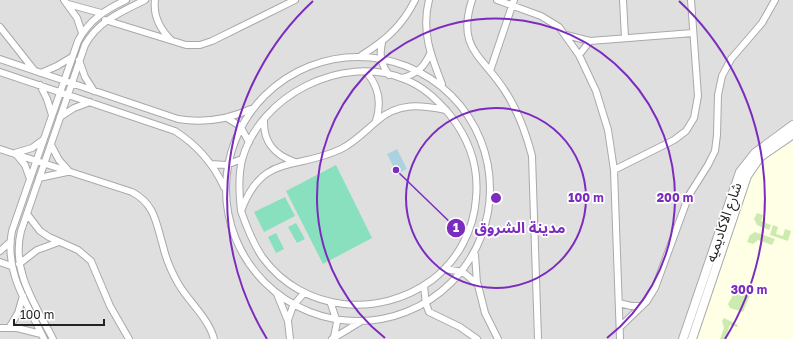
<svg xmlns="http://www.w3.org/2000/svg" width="793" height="339" viewBox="0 0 793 339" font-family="'Golos Text','Noto Sans Arabic',sans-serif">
	<rect width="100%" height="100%" fill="#f2efe9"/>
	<path fill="#e0dfdf" d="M0,0H793V339H0Z"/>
	<path fill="#ffffe5" d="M793,141V339H695L703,316L708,307L709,303L708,302L711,293L714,291V280L750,178L757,168L767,158Z"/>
	<path fill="#cdebb0" d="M757,213L763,215L761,221L771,225L769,230L757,225L754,219Z
		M773,225L778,227L776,234L783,236L785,229L791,231L788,241L770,235Z
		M755,232L775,239L772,245L758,240L753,244L747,242L750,235Z
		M733,289L750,295L743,312L730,308L728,304L732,297L731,293Z
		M724,318L738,325L737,327L730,325L725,339H720L724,328L722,321Z"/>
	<path fill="#88e0be" d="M336,165L372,238L323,264L286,191Z
		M285,197L295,216L264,232L254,212Z
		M296,223L305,239L297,243L288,227Z
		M276,233L284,249L276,253L268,237Z"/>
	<path fill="#aad3df" d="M397,149L407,169L397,174L387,154Z"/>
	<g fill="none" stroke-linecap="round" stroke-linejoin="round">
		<g stroke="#a9a9a9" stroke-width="8">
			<path id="minor" d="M64,0L77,18L82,33
				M155,0C153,16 160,29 171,40
				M429,0C421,31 431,56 442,84
				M472,0C456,49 483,56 505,91C518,111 526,133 532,156L538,339
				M497,0L541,16L559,27L579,55L596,91L608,130L614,170L620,339
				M623,0L625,38
				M68,4L101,13
				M105,20L186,45H200L212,41L295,0
				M0,27L34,70
				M566,35L590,41L693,33
				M382,43C379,55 381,64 389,75
				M362,55C385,41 403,25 415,0
				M579,55L590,41
				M226 189a132 132 0 1 1 264 0a132 132 0 1 1-264 0Z
				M0,59L178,119C203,123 227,120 251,109
				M79,60L85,77L94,91
				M490,71L514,0
				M0,72L175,131C197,145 213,163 224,187
				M41,73L57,66L72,57
				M367,73C379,87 382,102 376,121
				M402,78C417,74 424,67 430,54
				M40,85L47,99L52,115
				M60,117L74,108L90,102
				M227,118L240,126L249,142
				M264,120C263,143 275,155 295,162
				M51,145L59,160L68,170
				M0,149L132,192C155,204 156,223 163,246C166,259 172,273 179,285C190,303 209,319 214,339
				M15,153L32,148L43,140
				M16,154L25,165L30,179
				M211,164L226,165L242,159
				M614,170L674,140L686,131L694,118L698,96L691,0
				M39,178L67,172
				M241,211C239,194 238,177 242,160C259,96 342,53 404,79C423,86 437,99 450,115C469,139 479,167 476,198C474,230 458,260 432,280C379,319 303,312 263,258C253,244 247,228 241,211C263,152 295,171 341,149C355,142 365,131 377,121C398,102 421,105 446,110
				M27,214L40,231L49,237L78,250L91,261L110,306L129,339
				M0,251L9,243
				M475,255L477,283
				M0,262L11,266
				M19,264L37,250L59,242
				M445,269L463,272L478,285L485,313L498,339
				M424,286L426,304L429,312L460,327L477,339
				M277,294L288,321L290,339
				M619,303L631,306H642
				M331,304L337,322L334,337
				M288,320L293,306L304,293
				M620,327L647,301L655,288L689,195L708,165L715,151L717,135L718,95L722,76L731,59L762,23L775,0
				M0,328H17L41,334
				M9,328L18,313L23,296
				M44,339C27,303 4,272 12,231L78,41C89,20 105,10 126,0
				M53,339C35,304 11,271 21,231L85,45C98,21 121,12 145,0
				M332,339L360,322"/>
		</g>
		<g stroke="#a9a9a9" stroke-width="10">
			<path id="tertiary" d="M683,339L740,172L755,153L793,125
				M692,339L747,176L760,157L793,134"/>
		</g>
		<use href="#minor" stroke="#fff" stroke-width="6"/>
		<use href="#tertiary" stroke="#fff" stroke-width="8"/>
	</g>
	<g fill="none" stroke="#7b2cbf" stroke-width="2">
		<circle cx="496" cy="198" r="90"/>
		<path d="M385 338A179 179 0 1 1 607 338"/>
		<path d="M267 339A269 269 0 0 1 313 1M679 1A269 269 0 0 1 725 339"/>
	</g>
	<g text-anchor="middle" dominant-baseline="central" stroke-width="3.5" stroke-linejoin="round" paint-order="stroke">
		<g font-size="14" fill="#222" stroke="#fff">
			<text transform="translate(723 222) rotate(-71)">شارع الاكاديميه</text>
		</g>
	</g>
	<circle cx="496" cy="198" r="6" fill="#7b2cbf" stroke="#fff" stroke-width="2"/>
	<g font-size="12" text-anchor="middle" font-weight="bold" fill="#7b2cbf" stroke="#fff" stroke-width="3.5" stroke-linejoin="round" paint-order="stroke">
		<text x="586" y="202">100 m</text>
		<text x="675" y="202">200 m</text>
		<text x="749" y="294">300 m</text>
	</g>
	<path fill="none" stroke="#7b2cbf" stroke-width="1.5" d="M396 170L456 228"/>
	<g fill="#7b2cbf" stroke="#fff" stroke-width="1.5">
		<circle cx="396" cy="170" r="4"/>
		<circle cx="456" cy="228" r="10"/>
	</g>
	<g font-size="12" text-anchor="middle" font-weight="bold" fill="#fff">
		<text x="456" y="232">1</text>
	</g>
	<g font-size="15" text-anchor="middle" font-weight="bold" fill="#7b2cbf" stroke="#fff" stroke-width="3.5" stroke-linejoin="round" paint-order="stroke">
		<text x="520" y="233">مدينة الشروق</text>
	</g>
	<path d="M14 319v6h90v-6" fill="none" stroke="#222222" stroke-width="2"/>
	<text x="20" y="319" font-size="12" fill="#222222" stroke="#ffffff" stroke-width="3" paint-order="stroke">100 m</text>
</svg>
